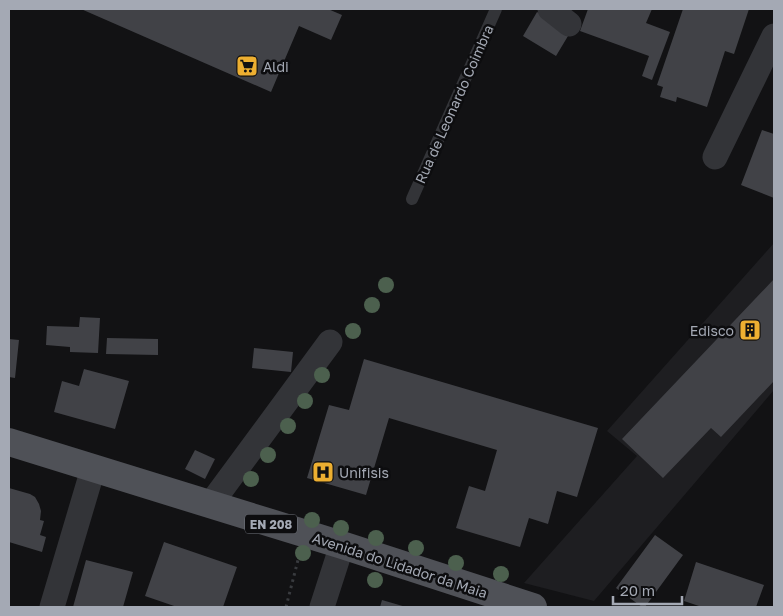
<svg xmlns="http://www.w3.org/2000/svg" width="783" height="616" viewBox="0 0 783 616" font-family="'Golos Text',sans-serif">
	<rect width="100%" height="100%" fill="#121214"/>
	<path fill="#1e1e21" d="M774,243V390L594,601L524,583L637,456L607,431Z"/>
	<path fill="#414247" d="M81,9H328L342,15L331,40L299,26L271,92Z
		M588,9H652L646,23L670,32L652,80L642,76L649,56L580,31Z
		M683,9H749L734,54L725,51L707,107L677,97L676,102L660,97L663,87L657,85Z
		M537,12L571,31L556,56L523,36Z
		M762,130L774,134V198L741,185Z
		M774,279V381L721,437L711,428L663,478L622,439Z
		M80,317L100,318L98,353L70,352V347L46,345L47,326L79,327Z
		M107,338L158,339V355L106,354Z
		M9,339L19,340L15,378L9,377Z
		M254,348L293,352L291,372L252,368Z
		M364,359L598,428L577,497L557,491L548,524L529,518L520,547L456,528L469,486L485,491L497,450L389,418L366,495L307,478L329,405L349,410Z
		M84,369L129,381L115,429L54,412L62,381L79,386Z
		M195,450L215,459L205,479L185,469Z
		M9,488L30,494L35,497L39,504L41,511L40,520L44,521L40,535L46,537L42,552L9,542Z
		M655,535L683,555L645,607H642L616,588Z
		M164,542L237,567L223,607H177L145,596Z
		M86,560L133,572L123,607H73Z
		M696,562L764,585L756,607H702L684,601Z
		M382,600L406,607H380Z"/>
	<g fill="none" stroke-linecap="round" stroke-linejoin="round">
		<path stroke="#393b3f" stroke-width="3" stroke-dasharray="2.5 4" stroke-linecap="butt" d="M286,607L298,560"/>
		<path stroke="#333438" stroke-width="12" d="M412,199L496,9"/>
		<path stroke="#333438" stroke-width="25" d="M550,9L569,24
			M715,157L774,36
			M210,505L330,342
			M52,607L93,469
			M322,607L342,545"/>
		<path stroke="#4f5157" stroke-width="28" d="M9,442L342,545L533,607"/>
	</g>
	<g fill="#4c604e">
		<circle cx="386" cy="285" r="8"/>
		<circle cx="372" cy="305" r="8"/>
		<circle cx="353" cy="331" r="8"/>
		<circle cx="322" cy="375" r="8"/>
		<circle cx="305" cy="401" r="8"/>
		<circle cx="288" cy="426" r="8"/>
		<circle cx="268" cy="455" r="8"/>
		<circle cx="251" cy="479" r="8"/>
		<circle cx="312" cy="520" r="8"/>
		<circle cx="341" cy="528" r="8"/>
		<circle cx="376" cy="538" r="8"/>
		<circle cx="416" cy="548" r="8"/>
		<circle cx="303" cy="553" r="8"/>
		<circle cx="456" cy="563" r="8"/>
		<circle cx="501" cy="574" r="8"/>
		<circle cx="375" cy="580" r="8"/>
	</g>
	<defs>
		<g id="supermarket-square" transform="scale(1.125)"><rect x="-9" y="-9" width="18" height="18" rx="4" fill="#edaf31" stroke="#0d0d0f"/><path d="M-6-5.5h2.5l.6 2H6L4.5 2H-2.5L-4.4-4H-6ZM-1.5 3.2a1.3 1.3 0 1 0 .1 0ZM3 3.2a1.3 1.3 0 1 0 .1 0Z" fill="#111"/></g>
		<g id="building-square" transform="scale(1.125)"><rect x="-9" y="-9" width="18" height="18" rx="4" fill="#edaf31" stroke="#0d0d0f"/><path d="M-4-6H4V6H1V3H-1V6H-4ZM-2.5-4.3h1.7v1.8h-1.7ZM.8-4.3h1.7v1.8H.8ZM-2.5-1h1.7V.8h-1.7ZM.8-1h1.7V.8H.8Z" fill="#111"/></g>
		<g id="hospital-square" transform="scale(1.125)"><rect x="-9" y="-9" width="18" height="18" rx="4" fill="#edaf31" stroke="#0d0d0f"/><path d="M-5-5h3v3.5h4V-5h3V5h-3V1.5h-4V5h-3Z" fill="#111"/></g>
	</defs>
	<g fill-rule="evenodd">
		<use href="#supermarket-square" x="247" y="66"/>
		<use href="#building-square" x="750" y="330"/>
		<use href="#hospital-square" x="323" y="472"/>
	</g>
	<g text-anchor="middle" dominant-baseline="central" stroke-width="5" stroke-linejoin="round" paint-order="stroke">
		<rect fill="#0d0d0f" stroke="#777a82" stroke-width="1" x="245" y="514.5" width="52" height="19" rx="4"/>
		<g font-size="12" font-weight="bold" fill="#a4a9b4">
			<text x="271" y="524">EN 208</text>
		</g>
		<g font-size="14" fill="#a4a9b4" stroke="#0d0d0f" text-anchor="start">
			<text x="263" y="66">Aldi</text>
			<text x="734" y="330" text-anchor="end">Edisco</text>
			<text x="339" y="472">Unifisis</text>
		</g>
		<g font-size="14" fill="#a4a9b4" stroke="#0d0d0f">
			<text transform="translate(454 104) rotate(-66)">Rua de Leonardo Coimbra</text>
			<text transform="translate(400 565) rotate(18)">Avenida do Lidador da Maia</text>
		</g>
	</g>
	<rect width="783" height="616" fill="none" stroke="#a4a9b4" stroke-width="20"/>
	<path d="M613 596v8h69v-8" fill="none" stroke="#a4a9b4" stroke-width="2.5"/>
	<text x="620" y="596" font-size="15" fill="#a4a9b4" stroke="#0d0d0f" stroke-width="4" paint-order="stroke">20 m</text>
</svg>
